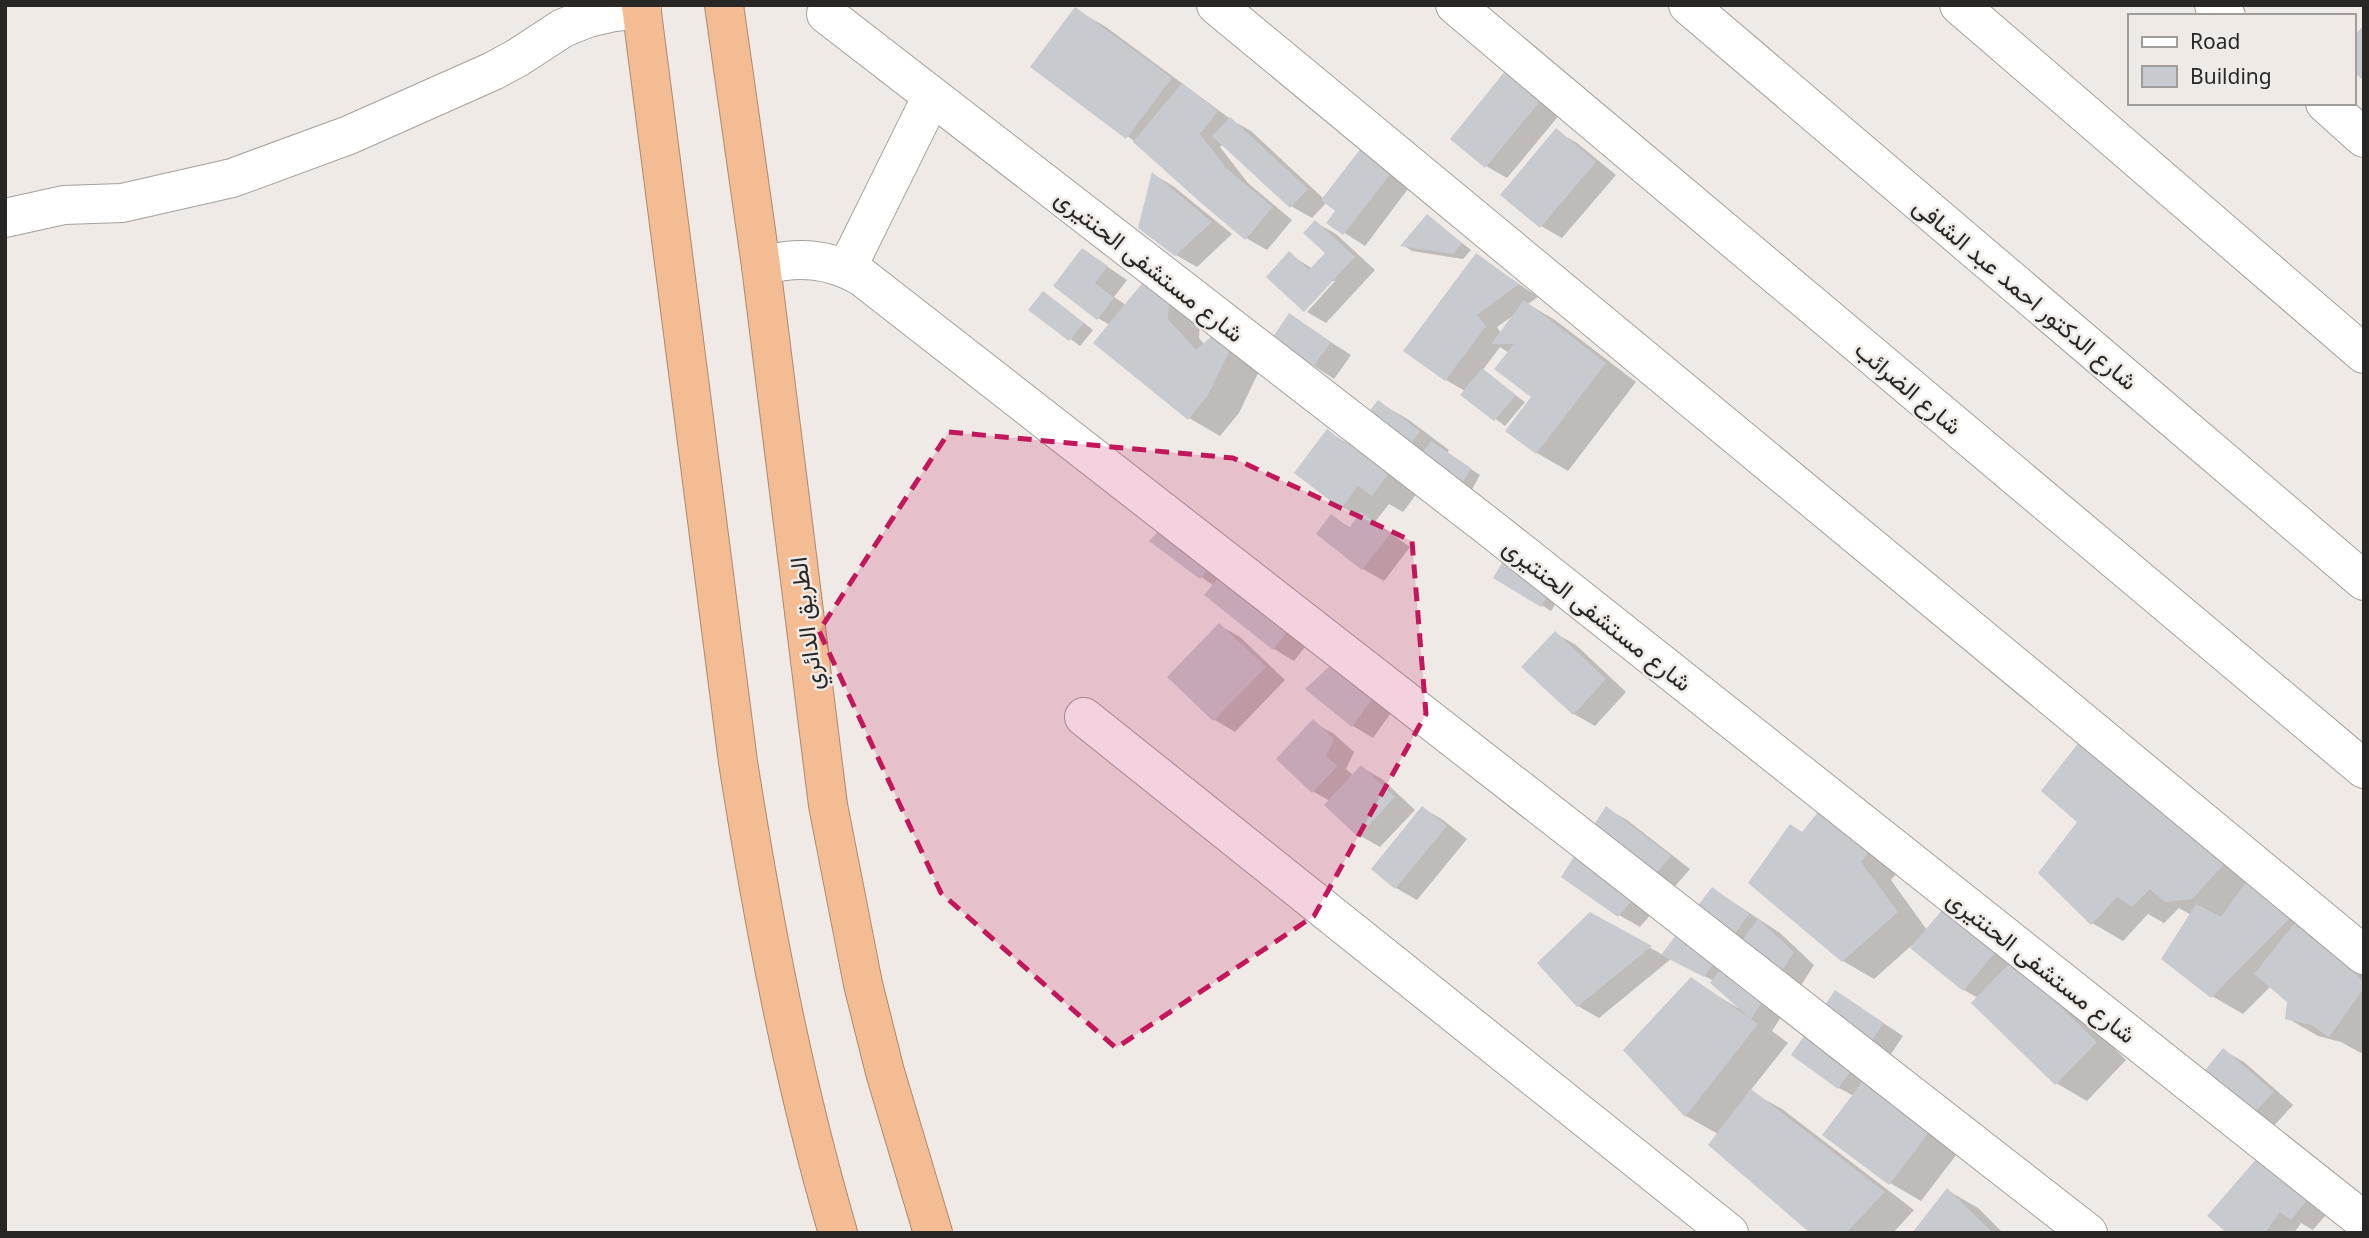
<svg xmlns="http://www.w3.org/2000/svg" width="2369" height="1238" viewBox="0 0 2369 1238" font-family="'Noto Sans',Vazirmatn,sans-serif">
	<rect width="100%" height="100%" fill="#efeae6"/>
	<path fill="#0003" fill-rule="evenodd" d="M1075,9L1106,27L1233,121L1251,131L1324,199L1361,151L1411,185L1365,246L1328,222L1338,211L1327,202L1312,218L1291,206L1223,144L1220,147L1248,183L1292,220L1267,250L1246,238L1137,143L1032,67Z
		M1511,68L1566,107L1507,178L1486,166Z
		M1556,131L1577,143L1616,175L1562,238L1541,226Z
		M1153,174L1173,186L1232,234L1197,267L1176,255Z
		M1427,216L1471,250L1463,259L1412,251L1403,245Z
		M1315,222L1336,234L1375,270L1326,323L1307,312L1335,281H1330L1304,310L1289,254L1313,269L1327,253Z
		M1083,250L1127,280L1114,297L1126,305L1144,283L1200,321L1199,338L1204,344L1215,335L1260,369L1239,413L1220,436L1189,418L1110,325L1098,318Z
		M1476,255L1538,297L1528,304L1555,320L1636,382L1568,471L1537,453L1507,430L1533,397L1509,353L1500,347L1482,371L1525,402L1505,426L1463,394L1465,391L1446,380ZM1514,315L1501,333L1497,327Z
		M1053,299L1093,330L1080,346L1031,310Z
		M1290,316L1351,355L1334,379L1273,339Z
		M1378,402L1409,420L1449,450L1447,453L1480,475L1470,493L1438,465L1403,512L1389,504L1375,522L1410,547L1384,581L1363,569L1318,534L1332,517L1351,528L1359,517L1342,507L1327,431L1347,443Z
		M1152,541L1324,623L1294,661L1274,649L1214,586Z
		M1496,578L1559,598L1551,611Z
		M1219,625L1240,637L1285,680L1235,732L1215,720L1170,677Z
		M1555,633L1576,645L1626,692L1595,726L1574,714Z
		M1308,689L1403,696L1373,738L1353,726Z
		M1313,722L1334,734L1354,752L1346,769L1353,775L1361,767L1382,779L1415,810L1380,847L1359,835L1330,801L1314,792L1278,759Z
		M2083,740L2364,970V1049L2361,1053L2341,1042L2318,1036L2287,1018L2289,1002L2271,986L2243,1014L2212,996L2191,915L2179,908L2164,923L2148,914L2123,941L2092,923L2079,822Z
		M1423,808L1443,820L1467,839L1417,900L1396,888Z
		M1606,808L1627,820L1690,869L1640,927L1619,915Z
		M1803,833L1917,847L1891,880L1927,930L1948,905L2044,980L2126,1060L2087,1101L2056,1083L1978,998L1964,990L1911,946L1874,979L1843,961L1751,883Z
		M1713,889L1780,933L1814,965L1772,1031L1788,1043L1750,1091L1782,1109L1914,1210L1893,1233H1812L1718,1134L1686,1116L1691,980L1738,1008L1739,1006L1714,981L1671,959L1599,1018L1578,1006L1590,914L1663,955Z
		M1836,992L1903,1036L1875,1078L1966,1142L1921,1201L1890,1183L1854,1096L1839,1088Z
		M2223,1050L2244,1062L2293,1105L2255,1146Z
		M2286,1164L2331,1209L2313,1230L2301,1223L2294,1233H2230Z
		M1947,1190L1978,1208L2003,1233H1914Z"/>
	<path fill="#c7cbcf" d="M1075,7L1172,78L1126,139L1030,67Z
		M2364,25V81L2353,71V37Z
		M1510,65L1546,94L1485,168L1450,139Z
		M1182,83L1218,111L1200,134L1227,169L1273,207L1245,240L1200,202L1133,142Z
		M1230,117L1308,189L1290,208L1212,136Z
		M1556,128L1596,162L1540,228L1500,195Z
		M1361,148L1392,172L1343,235L1326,223L1335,211L1321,200Z
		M1152,172L1212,222L1175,256L1138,228Z
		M1427,214L1462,243L1453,254L1400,246Z
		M1315,220L1355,257L1304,312L1266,277L1289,251L1309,270L1325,253L1303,233Z
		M1082,248L1108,266L1095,283L1114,298L1097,320L1053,286Z
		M1476,253L1519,284L1477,315L1486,326L1445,381L1403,351Z
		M1144,281L1169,301L1168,319L1196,350L1215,333L1230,350L1208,395L1188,420L1093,343Z
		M1043,291L1084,323L1069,341L1028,310Z
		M1524,300L1606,363L1536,454L1505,431L1531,397L1494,369L1514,344H1491Z
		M1289,313L1331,342L1312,368L1271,340Z
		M1482,368L1516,395L1494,421L1460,395Z
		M1378,400L1420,431L1372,496L1358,486L1341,509L1294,473L1327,429L1345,443Z
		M1431,441L1471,468L1459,489L1420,456Z
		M1177,512L1223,551L1200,579L1149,541Z
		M1361,512L1390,534L1362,570L1316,534L1331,514L1349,528Z
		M1237,556L1304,610L1273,650L1204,595Z
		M1502,563L1550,591L1541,607L1493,578Z
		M1219,623L1266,667L1213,721L1167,677Z
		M1555,631L1606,679L1573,715L1521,667Z
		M1345,652L1383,683L1352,727L1305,689Z
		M1313,719L1334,739L1326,756L1338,766L1312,793L1276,759Z
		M2083,737L2227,861L2192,899L2165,902L2150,889L2132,907L2117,897L2091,925L2038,873L2077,822L2041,791Z
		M1361,765L1395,797L1358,837L1324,805Z
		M1839,786L1887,829L1861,862L1898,912L1842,962L1748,883L1790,824L1802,832Z
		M1422,806L1447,826L1395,889L1371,869Z
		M1606,806L1671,856L1618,917L1561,877Z
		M2248,879L2294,914L2211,998L2161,959L2196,904L2221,917Z
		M1712,887L1749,914L1704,977L1661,955Z
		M1948,903L2000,947L1963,991L1910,948Z
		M1590,912L1652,946L1577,1007L1537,963Z
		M1758,919L1794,952L1751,1019L1758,1024L1685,1117L1623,1050L1691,977L1751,1019L1710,983Z
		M2298,919L2338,955L2364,983V988L2329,1037L2311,1025L2285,1019L2287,1002L2254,974Z
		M2013,960L2097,1042L2055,1085L1971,1003Z
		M1835,990L1884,1023L1838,1089L1791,1055Z
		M2223,1048L2274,1092L2233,1135L2184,1096Z
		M1869,1073L1936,1123L1889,1185L1822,1135Z
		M1751,1089L1885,1192L1846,1233H1810L1708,1145Z
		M2264,1150L2311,1196L2291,1220L2280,1212L2265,1233H2227L2207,1216Z
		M1947,1188L1993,1233H1912Z"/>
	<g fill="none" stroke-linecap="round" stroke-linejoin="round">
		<g stroke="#a5a09c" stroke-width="40">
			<path id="minor" d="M1216,5L2364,955
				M1455,5L2364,769
				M1688,5L2364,581
				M1959,5L2364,354
				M2214,5L2226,16
				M826,14L1494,531L2364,1221
				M2325,103L2364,138
				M5,218L64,205L122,203L232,178L349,135L493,71L517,58L563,28L588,18L614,12L642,9
				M761,266C798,256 829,258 862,277L2088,1233
				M847,268L932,96
				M1084,717L1729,1233"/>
		</g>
		<g stroke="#ad886d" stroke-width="40">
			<path id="highway" d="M641,5L738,762C763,921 793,1079 838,1233
				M724,5L761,266L828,805L863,984L885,1072L933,1233"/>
		</g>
		<use href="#minor" stroke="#fff" stroke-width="38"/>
		<use href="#highway" stroke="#f4bc93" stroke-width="38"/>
	</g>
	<path fill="#c2185b" fill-opacity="0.2" stroke="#c2185b" stroke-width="5" stroke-dasharray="14 9" stroke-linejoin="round" d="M949,432L1233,458L1412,541L1426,714L1314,916L1116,1048L941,893L819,631Z"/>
	<g text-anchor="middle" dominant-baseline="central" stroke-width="5" stroke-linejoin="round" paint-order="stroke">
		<g font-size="24" fill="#292726" stroke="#efeae6">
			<text transform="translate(1150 265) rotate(38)">شارع مستشفى الحنتيرى</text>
			<text transform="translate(2026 293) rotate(40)">شارع الدكتور احمد عبد الشافى</text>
			<text transform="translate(1909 387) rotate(40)">شارع الضرائب</text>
			<text transform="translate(1598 614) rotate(38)">شارع مستشفى الحنتيرى</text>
			<text transform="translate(805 624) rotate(-97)">الطريق الدائري</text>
			<text transform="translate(2042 966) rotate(38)">شارع مستشفى الحنتيرى</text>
		</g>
	</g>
	<rect width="2369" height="1238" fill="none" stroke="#292726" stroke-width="14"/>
	<rect x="2128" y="14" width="228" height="91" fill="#efeae6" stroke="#a09c99" stroke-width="2"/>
	<rect x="2142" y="37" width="35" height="10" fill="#ffffff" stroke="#a09c99" stroke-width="2"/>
	<text x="2190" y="49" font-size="21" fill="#292726">Road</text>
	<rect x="2142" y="66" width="35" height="21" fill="#c7cbcf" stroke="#a09c99" stroke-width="2"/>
	<text x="2190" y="84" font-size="21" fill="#292726">Building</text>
</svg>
